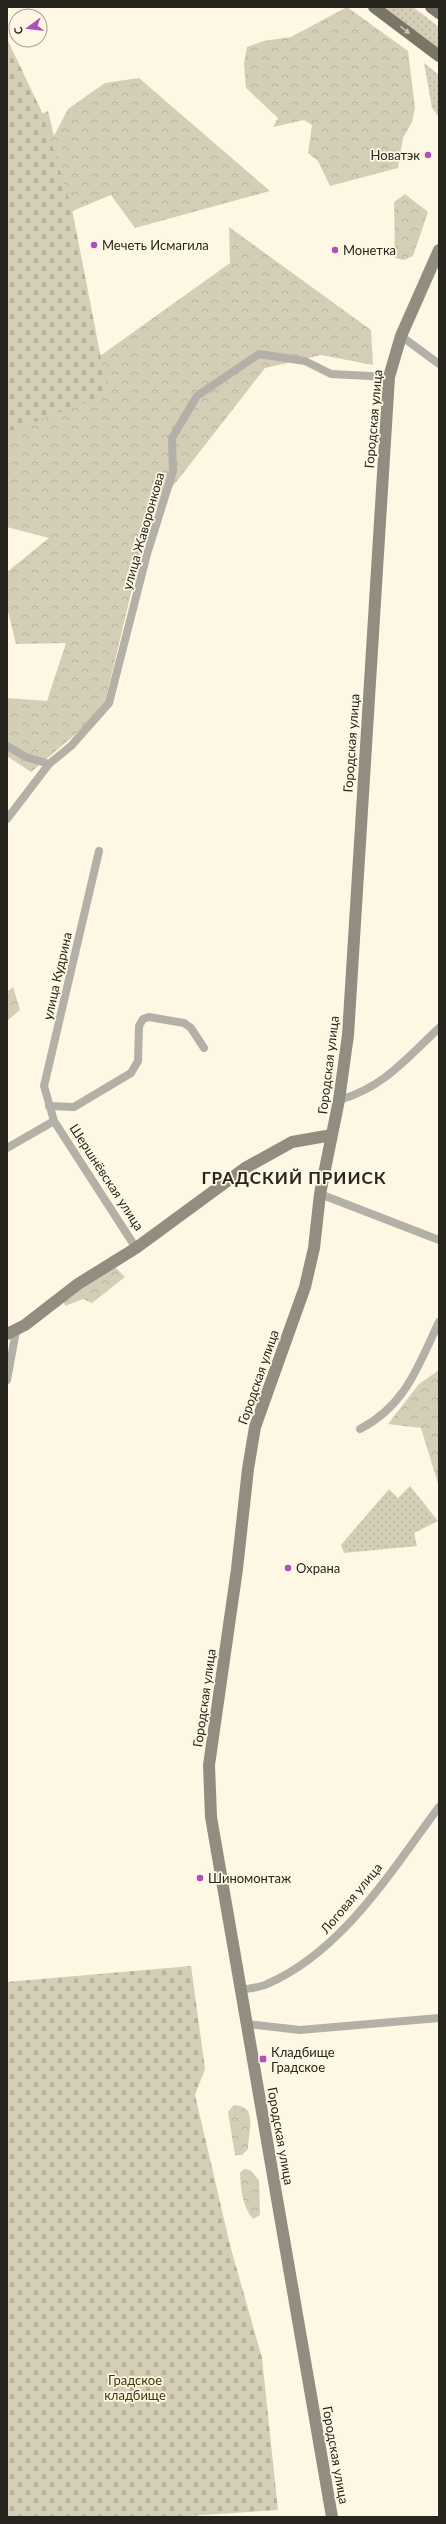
<svg xmlns="http://www.w3.org/2000/svg" width="446" height="2524" viewBox="0 0 446 2524" font-family="Lato,sans-serif">
	<defs>
		<pattern id="grass-dots" width="8" height="8" patternUnits="userSpaceOnUse"><rect width="8" height="8" fill="#d5ceb6"/><path d="M2 2h.1M6 6h.1" fill="none" stroke="#b7b19c" stroke-width="1.8" stroke-linecap="round"/></pattern>
		<pattern id="forest-crowns" width="20" height="18" patternUnits="userSpaceOnUse"><rect width="20" height="18" fill="#d5ceb6"/><path d="M2 6a3 3 0 1 1 6 0M12 15a3 3 0 1 1 6 0" fill="none" stroke="#b7b19c"/></pattern>
		<pattern id="cemetery-stones" width="16" height="16" patternUnits="userSpaceOnUse"><rect width="16" height="16" fill="#d5ceb6"/><path d="M2 7V4a2 2 0 0 1 4 0v3zM10 15v-3a2 2 0 0 1 4 0v3z" fill="#b7b19c"/></pattern>
	</defs>
	<rect width="100%" height="100%" fill="#fdf7e3"/>
	<path fill="url(#grass-dots)" d="M384,7H413L439,27V50Z
		M424,63L439,75V117L432,108Z
		M410,1486L438,1521L414,1533L417,1546L344,1553L341,1545L389,1489L398,1498Z"/>
	<path fill="url(#forest-crowns)" d="M347,7L408,51L415,108L412,122L403,138L398,168L330,186L318,161L308,153L312,125L304,120L273,127L278,118L246,88L244,63L247,47L264,41L291,37Z
		M139,78L270,191L135,228L111,195L70,212L100,356L230,263L229,227L371,330L373,365L321,355L265,368L149,517L103,711L31,772L7,756V698L47,701L66,643L16,644L7,607V572L49,538L7,527V129L48,111L54,136L68,109L105,83Z
		M405,194L428,212L413,256L404,260L395,258L394,202Z
		M13,987L20,1010L7,1021V992Z
		M113,1265L125,1277L92,1303L83,1299L65,1306L63,1300Z
		M439,1370V1487L421,1428L388,1424L419,1384Z
		M234,2105C259,2107 248,2130 248,2149L242,2155H235L228,2112Z
		M244,2169L250,2170L259,2180L260,2215L253,2219C242,2206 241,2189 240,2173Z"/>
	<path fill="url(#cemetery-stones)" d="M7,39L41,110L72,209L108,394L7,432Z
		M191,1966L205,2069L195,2095L230,2245L262,2358L278,2510L173,2517H7V1982Z"/>
	<g fill="none" stroke-linecap="round" stroke-linejoin="round">
		<path stroke="#b2b0a7" stroke-width="8" d="M401,336L439,364
			M7,746L26,757L49,764
			M7,819L49,764L71,746L109,703L147,554L173,471L172,438L197,396L259,354L305,361L331,374L389,377
			M339,1100C383,1088 407,1058 439,1028
			M49,1106L74,1107L131,1073L138,1061L139,1026L143,1019L149,1017L184,1023L191,1028L204,1048
			M54,1121L136,1248
			M7,1148L54,1121L44,1086L99,851
			M320,1194L439,1240
			M7,1380L16,1331
			M360,1429C406,1405 418,1366 439,1322
			M241,1990C249,1988 259,1988 267,1984C343,1951 391,1871 439,1807
			M247,2024L300,2030L439,2018"/>
		<path stroke="#918e81" stroke-width="12" d="M7,1334L25,1325L78,1284L136,1248L245,1168L292,1142L332,1135
			M332,2517L211,1817L209,1765L237,1569L248,1469L255,1427L305,1287L314,1248L320,1194L339,1100L348,1035L389,377L401,336L439,250"/>
		<path stroke="#7a7566" stroke-width="12" d="M374,7L439,56
			M431,7L439,13"/>
	</g>
	<defs><path id="oneway-solid" d="M-6-.8H1V-3.2L6.5 0L1 3.2V.8H-6Z"/></defs>
	<use fill="#c9c3b1" href="#oneway-solid" transform="translate(405 30) rotate(37)"/>
	<g fill="#af4fb8" stroke="#fdf7e3" stroke-width="1.5">
		<circle cx="428" cy="155" r="4"/>
		<circle cx="94" cy="245" r="4"/>
		<circle cx="335" cy="250" r="4"/>
		<circle cx="288" cy="1568" r="4"/>
		<circle cx="200" cy="1878" r="4"/>
		<rect x="259" y="2055" width="8" height="8" rx="2"/>
	</g>
	<g text-anchor="middle" dominant-baseline="central" stroke-width="3.5" stroke-linejoin="round" paint-order="stroke">
		<g font-size="13" fill="#27251e" stroke="#fdf7e3" text-anchor="start">
			<text x="420" y="155" text-anchor="end">Новатэк</text>
			<text x="102" y="245">Мечеть Исмагила</text>
			<text x="343" y="250">Монетка</text>
			<text x="296" y="1568">Охрана</text>
			<text x="208" y="1878">Шиномонтаж</text>
			<text x="271" y="2052">Кладбище<tspan x="271" dy="15">Градское</tspan></text>
		</g>
		<g font-size="13" fill="#27251e" stroke="#fdf7e3">
			<text transform="translate(373 419) rotate(-85)">Городская улица</text>
			<text transform="translate(143 531) rotate(-74)">улица Жаворонкова</text>
			<text transform="translate(351 743) rotate(-86)">Городская улица</text>
			<text transform="translate(57 976) rotate(-77)">улица Кудрина</text>
			<text transform="translate(328 1065) rotate(-83)">Городская улица</text>
			<text transform="translate(107 1177) rotate(57)">Шершнёвская улица</text>
			<text transform="translate(258 1377) rotate(-71)">Городская улица</text>
			<text transform="translate(204 1698) rotate(-82)">Городская улица</text>
			<text transform="translate(351 1898) rotate(-50)">Логовая улица</text>
			<text transform="translate(281 2136) rotate(80)">Городская улица</text>
			<text transform="translate(336 2455) rotate(80)">Городская улица</text>
		</g>
		<g font-size="13" fill="#42360a" stroke="#fdf7e3">
			<text x="135" y="2380">Градское<tspan x="135" dy="15">кладбище</tspan></text>
		</g>
		<g font-size="17" font-weight="bold" letter-spacing="1" fill="#27251e" stroke="#fdf7e3">
			<text x="294" y="1177">ГРАДСКИЙ ПРИИСК</text>
		</g>
	</g>
	<rect width="446" height="2524" fill="none" stroke="#27251e" stroke-width="16"/>
	<g transform="translate(28 28) rotate(255)"><circle r="19" fill="#fdf7e3" stroke="#a7a394"/>
	<path d="M0-3L7 15L0 10L-7 15Z" fill="#af4fb8"/>
	<text y="-6" font-size="11" font-weight="bold" text-anchor="middle" fill="#27251e">С</text>
	</g>
</svg>
